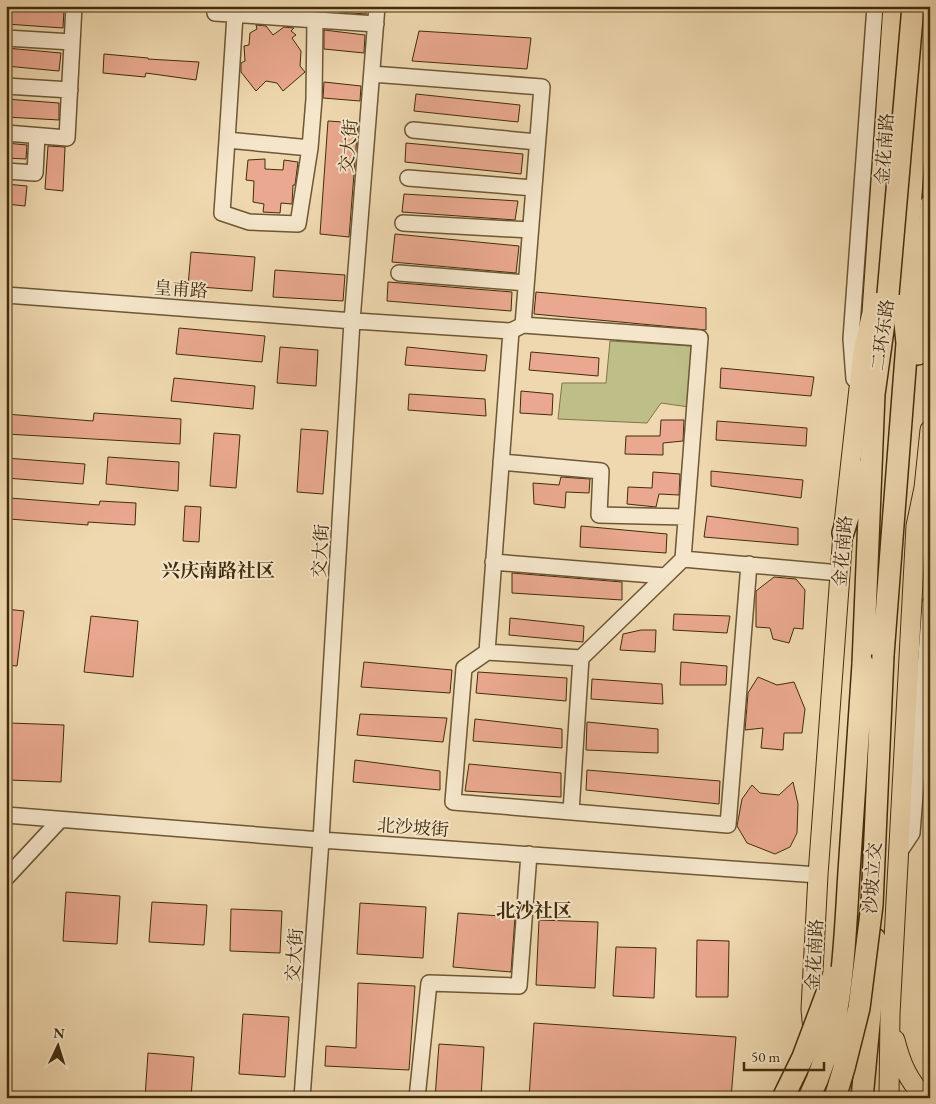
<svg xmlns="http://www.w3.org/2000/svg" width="936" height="1104" viewBox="0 0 936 1104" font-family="'EB Garamond','Noto Serif SC',serif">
	<rect width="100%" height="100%" fill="#efd8af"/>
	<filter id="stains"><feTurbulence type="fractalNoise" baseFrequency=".004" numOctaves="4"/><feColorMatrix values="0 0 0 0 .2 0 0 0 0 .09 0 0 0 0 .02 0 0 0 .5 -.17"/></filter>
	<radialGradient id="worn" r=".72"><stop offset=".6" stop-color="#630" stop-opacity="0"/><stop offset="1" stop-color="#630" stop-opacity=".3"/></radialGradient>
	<path fill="#bdbe88" stroke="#80754a" d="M610,341L691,346L689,407L661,403L647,423L558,419L562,383H606Z"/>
	<path fill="#e9a88f" stroke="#422c0b" d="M6,6L64,10L63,28L6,24Z
		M339,6H367L366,14L339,12Z
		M256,25L266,26L273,35L284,27L294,28L291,31L296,35L292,38L301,51L300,66L305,72L283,91L277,83L266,81L256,91L241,72V63L245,61L244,46L249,45L250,33L257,29Z
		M324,30L365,35L364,53L324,49Z
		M419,31L531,38L527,69L412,61Z
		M6,48L61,53L59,71L6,66Z
		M104,54L148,58V59L199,62L196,80L146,73L145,77L103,73Z
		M324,82L361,86L360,101L323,98Z
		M416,94L520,105L518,122L414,111Z
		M6,99L59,103V120L6,117Z
		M328,121L358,123L349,237L320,234Z
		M6,143L27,145L26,159L6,158Z
		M406,143L523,154L521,174L405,162Z
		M48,146L65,147L63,191L45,189Z
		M265,159V169L283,170L284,160L298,162L295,185H293L292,204L281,203L280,213L263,212L264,204L253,202L254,181L246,180L248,160Z
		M6,184L27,186L25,206L6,204Z
		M404,194L518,201L515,220L402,212Z
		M395,234L519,246L516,273L392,262Z
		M191,252L255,257L252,291L188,286Z
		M275,270L345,275L343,301L273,297Z
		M388,282L512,292L511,311L387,301Z
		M536,292L706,308V330L534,314Z
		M179,328L265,336L262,362L176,354Z
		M280,347L318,350L316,386L277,383Z
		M407,347L487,355L485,371L405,365Z
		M531,352L599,358L598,376L529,370Z
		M721,368L814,377L811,396L720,388Z
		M174,378L255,386L253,409L171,401Z
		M521,391L553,394L552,415L520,413Z
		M409,394L485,399L486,416L408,410Z
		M94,413L181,419L180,444L6,434V414L93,421Z
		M661,420H684L683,441L663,443V455L625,454L626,436H660Z
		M717,421L807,428L806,446L716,440Z
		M301,429L328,431L323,494L297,492Z
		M214,433L240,435L236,488L210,486Z
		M108,457L179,462L178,491L106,484Z
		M6,458L85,464L83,484L6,478Z
		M711,471L803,480L801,498L711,486Z
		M653,472L680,474L679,495L659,494L656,507L627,504L628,487L652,488Z
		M561,477L590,479L589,493L566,492L565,508L534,504L533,483L559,485Z
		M10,498L99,505L100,501L136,503L135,525L88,522V525L9,519Z
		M185,506L201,507L199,542L183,541Z
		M707,516L798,528V545L704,537Z
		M581,526L667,534L666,553L580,547Z
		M512,573L622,582V600L512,593Z
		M774,577L796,579L805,590L803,629L794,628L789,643L773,639L770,628L756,627V591Z
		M6,609L24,611L17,666L6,665Z
		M674,614L730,616L727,633L673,630Z
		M91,616L138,621L133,677L84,672Z
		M510,618L584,626L583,642L509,635Z
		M641,630H656L655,652L620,650L623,634Z
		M364,662L452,670L450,693L361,687Z
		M681,662L727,666L726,685H680Z
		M478,672L567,678L566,701L476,693Z
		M758,677L777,685L794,682L805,709L802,733H784L783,750L761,748L763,728L745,730L748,693Z
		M592,679L662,684L663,704L591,699Z
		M360,714L447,718L443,742L357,735Z
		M475,719L562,729V748L473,741Z
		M587,722L658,729V753L586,750Z
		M10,723L64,725L61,782L9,780Z
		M355,760L440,771V790L353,782Z
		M469,764L561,773V797L465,791Z
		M587,770L720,781L719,804L586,790Z
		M793,782L798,804L797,833L790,847L775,854L747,843L737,826L742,799L752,785L760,793L779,795Z
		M66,892L120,896L117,944L63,941Z
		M152,902L207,905L204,945L149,942Z
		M360,903L426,907L423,958L357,954Z
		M231,909L282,911L280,953L230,951Z
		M458,913L515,917L511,972L453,967Z
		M539,920L598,922L595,988L536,985Z
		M697,940L729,941L728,997H696Z
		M616,947L656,948L654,998L613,996Z
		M358,983L415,986L409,1070L325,1066L326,1046L356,1048Z
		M243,1014L289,1017L285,1077L239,1074Z
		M534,1023L736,1037L731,1098H529Z
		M439,1044L484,1047L481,1098H435Z
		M148,1053L194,1057L191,1098H145Z"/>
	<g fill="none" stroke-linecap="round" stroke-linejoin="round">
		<g stroke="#6d5734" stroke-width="18">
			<path id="minor" d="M216,6L215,13L376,24
				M235,15L227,140L310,148L314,99L315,20
				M6,38L72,42
				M372,74L542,87L523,325
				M6,86L70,90
				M413,130L537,142
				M6,133L67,138L74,6
				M227,140L222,213L249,222L298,224L310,148
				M6,171L35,173L37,136
				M408,178L534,188
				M403,223L530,230
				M399,273L526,283
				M6,295L340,320L511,331L523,325L700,338L683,559L840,573
				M511,331L487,652L581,658L683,559
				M854,379L851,339L875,6
				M501,462L601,471L599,515L686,517
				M493,562L665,576
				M487,652L464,668L453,802L728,825L749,564
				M571,812L581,658
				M6,815L321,840L818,875
				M898,854L912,833L930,604
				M6,878L60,820
				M302,1098L321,840L352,321L377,6
				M417,1098L429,983L519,986L529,854"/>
		</g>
		<g stroke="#422c0b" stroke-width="21">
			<path id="major" d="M930,204L927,239L930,245
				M813,1031L811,1009L818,875L843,533L863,352L872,313L893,6
				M895,1040C901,1064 908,1080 925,1098
				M889,1098L890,1014L916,526L924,488L930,430"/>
		</g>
		<g stroke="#422c0b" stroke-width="24">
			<path id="highway" d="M918,354L927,239
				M843,533L862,471
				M883,655L907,343L903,303L925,6
				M863,664L874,394L888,294
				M862,1098L875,961V939"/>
		</g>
		<use href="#minor" stroke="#f5e6cb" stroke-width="15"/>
		<use href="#major" stroke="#efd8af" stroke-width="19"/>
		<use href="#highway" stroke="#efd8af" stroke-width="21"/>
		<g stroke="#422c0b" stroke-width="24" stroke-linecap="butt">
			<path id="highway-bridge" d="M888,294L913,6
				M783,1098L803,1057L833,977
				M809,1098C844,1027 844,949 849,872C854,803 858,733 863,664
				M835,1098L844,1068L859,1008L872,905L883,655"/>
		</g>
		<use href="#highway-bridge" stroke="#efd8af" stroke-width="21"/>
	</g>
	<g text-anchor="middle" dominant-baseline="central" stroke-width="4" stroke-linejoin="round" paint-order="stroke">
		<g font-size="18" fill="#422c0b" stroke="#f5e6cb">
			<text transform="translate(348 146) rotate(-85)">交大街</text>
			<text transform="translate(884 149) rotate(-86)">金花南路</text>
			<text transform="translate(181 289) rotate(4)">皇甫路</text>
			<text transform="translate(882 335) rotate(-82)">二环东路</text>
			<text transform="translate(320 551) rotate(-87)">交大街</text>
			<text transform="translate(842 551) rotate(-85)">金花南路</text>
			<text transform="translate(413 827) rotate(4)">北沙坡街</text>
			<text transform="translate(872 878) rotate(-86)">沙坡立交</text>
			<text transform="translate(294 955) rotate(-86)">交大街</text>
			<text transform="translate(814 955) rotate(-87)">金花南路</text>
		</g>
		<g font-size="19" font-weight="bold" fill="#422c0b" stroke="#f5e6cb">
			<text x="218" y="570">兴庆南路社区</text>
			<text x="534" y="910">北沙社区</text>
		</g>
	</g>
	<rect width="936" height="1104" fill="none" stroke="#efd8af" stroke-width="25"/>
	<rect x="8" y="8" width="921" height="1089" fill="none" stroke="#422c0b" stroke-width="2.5"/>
	<rect x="12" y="12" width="911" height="1079" fill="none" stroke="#422c0b"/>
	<g transform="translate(58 1046) rotate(4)" stroke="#f5e6cb" stroke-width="4" paint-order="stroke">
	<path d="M0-4L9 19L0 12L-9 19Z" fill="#422c0b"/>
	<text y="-8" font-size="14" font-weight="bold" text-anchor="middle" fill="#422c0b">N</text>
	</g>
	<path d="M744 1062v8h80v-8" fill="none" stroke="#422c0b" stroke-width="2.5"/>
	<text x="751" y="1062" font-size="15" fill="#422c0b" stroke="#f5e6cb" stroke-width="4" paint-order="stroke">50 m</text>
	<rect width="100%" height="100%" filter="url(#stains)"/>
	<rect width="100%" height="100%" fill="url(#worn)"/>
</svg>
